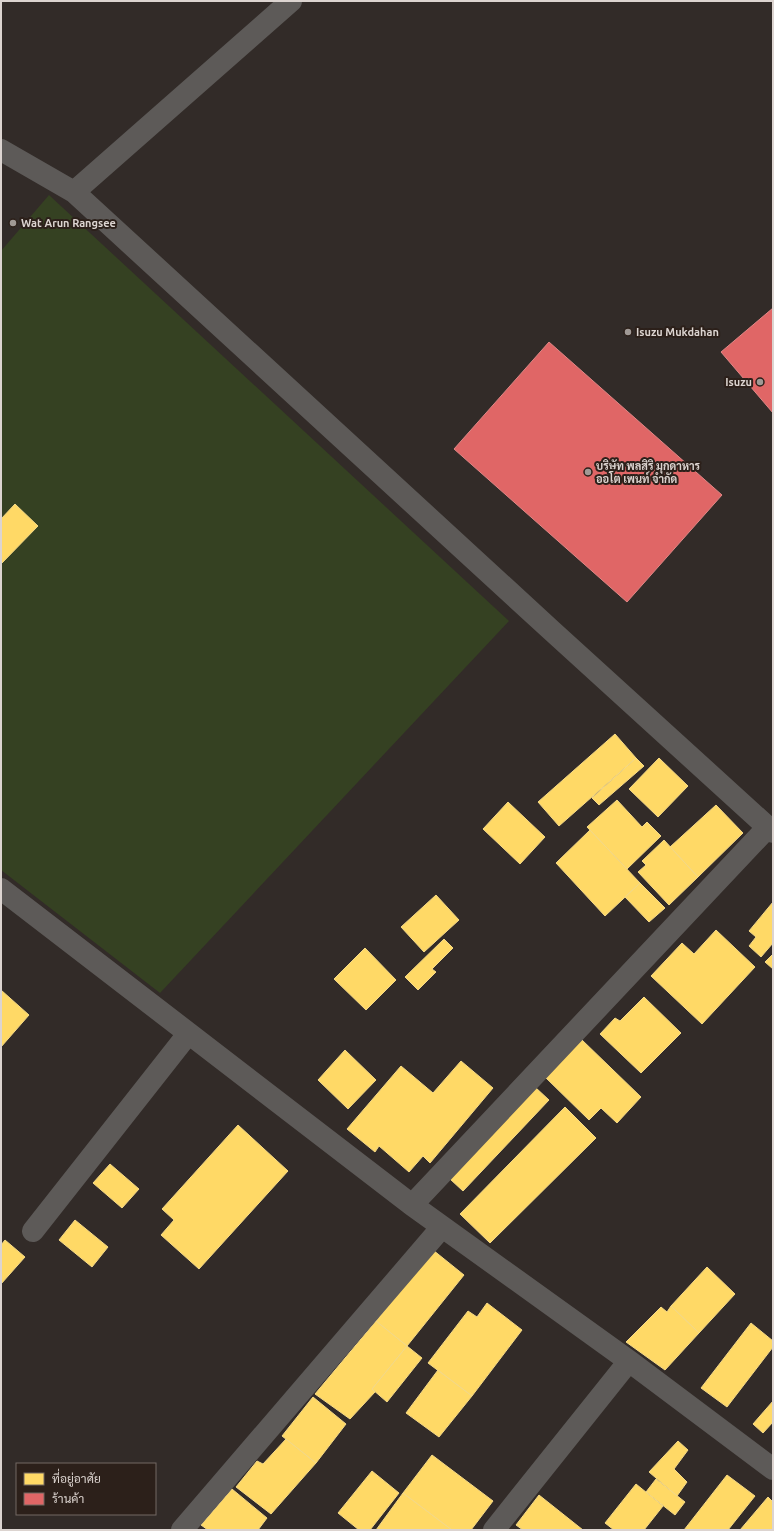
<svg xmlns="http://www.w3.org/2000/svg" width="774" height="1531" viewBox="0 0 774 1531" font-family="Ubuntu,Sarabun,sans-serif">
	<rect width="100%" height="100%" fill="#322b28"/>
	<path fill="#354122" d="M49,195L509,621L160,993L1,870V251Z"/>
	<path fill="#ffd966" stroke="#f4d886" d="M15,504L38,526L1,564V519Z
		M615,734L636,758L559,826L538,802Z
		M636,758L644,766L599,805L592,798Z
		M659,758L688,786L658,817L629,789Z
		M617,800L642,827L647,822L661,836L627,869L587,827Z
		M508,802L545,837L520,864L483,829Z
		M716,805L743,833L698,877L670,847Z
		M590,830L640,883L605,916L556,863Z
		M664,840L698,877L669,905L638,872L646,865L642,861Z
		M640,883L665,908L649,922L625,897Z
		M436,895L459,920L424,952L401,927Z
		M773,902V943L761,957L749,946L756,937L749,931Z
		M716,930L755,967L702,1024L651,976L682,943L694,954Z
		M444,939L453,948L432,969L436,972L418,990L405,977Z
		M365,948L396,980L366,1010L334,979Z
		M773,954V969L765,962Z
		M1,990L29,1015L1,1047Z
		M644,997L681,1033L641,1073L600,1034L615,1018L620,1021Z
		M581,1039L641,1097L617,1123L601,1108L589,1120L545,1077Z
		M345,1050L376,1080L348,1109L318,1080Z
		M461,1061L493,1088L430,1163L423,1156L409,1172L379,1146L375,1152L347,1129L401,1066L433,1093Z
		M535,1087L549,1100L463,1191L450,1179Z
		M565,1107L596,1138L490,1243L460,1214Z
		M238,1125L288,1171L199,1269L161,1235L174,1220L162,1209Z
		M110,1164L139,1189L122,1208L93,1183Z
		M75,1220L108,1247L92,1267L59,1240Z
		M5,1240L25,1257L1,1284V1245Z
		M433,1250L464,1275L407,1346L376,1321Z
		M707,1267L735,1294L699,1333L671,1306Z
		M487,1303L522,1330L472,1396L428,1363L468,1311L477,1317Z
		M671,1306L699,1333L665,1370L626,1342L661,1307L667,1312Z
		M376,1321L407,1346L372,1389L375,1392L350,1419L315,1394Z
		M751,1323L773,1341V1347L727,1407L701,1388Z
		M407,1346L422,1358L387,1402L372,1389Z
		M438,1370L472,1396L439,1437L406,1413Z
		M313,1397L346,1424L316,1463L282,1436Z
		M773,1401V1422L763,1433L753,1424Z
		M286,1439L316,1463L271,1514L236,1487L257,1461L263,1464Z
		M678,1441L688,1450L674,1469L687,1482L677,1496L649,1472Z
		M432,1455L493,1501L471,1530H452L403,1493Z
		M372,1471L399,1493L370,1530H359L338,1513Z
		M727,1475L755,1496L728,1530H684Z
		M656,1479L685,1502L675,1515L646,1492Z
		M636,1484L663,1506L644,1530H614L605,1523Z
		M232,1489L267,1518L258,1530H208L201,1525Z
		M403,1493L452,1530H376Z
		M539,1495L583,1530H523L516,1525Z
		M768,1497L773,1502V1530H740Z"/>
	<path fill="#e06666" stroke="#df8786" d="M773,308V413L721,352Z
		M549,342L722,495L627,602L454,449Z"/>
	<g fill="none" stroke-linecap="round" stroke-linejoin="round">
		<path stroke="#5d5a58" stroke-width="22" d="M1,150L74,192L551,630L773,832
			M74,192L291,1
			M1,889L412,1205L629,1361L773,1469
			M412,1205L768,827
			M33,1231L188,1034
			M182,1530L442,1227
			M494,1530L629,1361"/>
	</g>
	<g fill="#a09995" stroke="#2c201a" stroke-width="1.5">
		<circle cx="13" cy="223" r="4"/>
		<circle cx="628" cy="332" r="4"/>
		<circle cx="760" cy="382" r="4"/>
		<circle cx="588" cy="472" r="4"/>
	</g>
	<g text-anchor="middle" dominant-baseline="central" stroke-width="4" stroke-linejoin="round" paint-order="stroke">
		<g font-size="11" font-weight="bold" fill="#dcd4d0" stroke="#2c201a" text-anchor="start">
			<text x="21" y="223">Wat Arun Rangsee</text>
			<text x="636" y="332">Isuzu Mukdahan</text>
			<text x="752" y="382" text-anchor="end">Isuzu</text>
			<text x="596" y="466">บริษัท พลสิริ มุกดาหาร<tspan x="596" dy="13">ออโต เพนท์ จำกัด</tspan></text>
		</g>
	</g>
	<rect width="774" height="1531" fill="none" stroke="#dcd4d0" stroke-width="4"/>
	<rect x="16" y="1463" width="140" height="52" fill="#2c201a" stroke="#726863"/>
	<rect x="24" y="1473" width="20" height="12" fill="#ffd966" stroke="#726863"/>
	<text x="52" y="1483" font-size="12" fill="#dcd4d0">ที่อยู่อาศัย</text>
	<rect x="24" y="1493" width="20" height="12" fill="#e06666" stroke="#726863"/>
	<text x="52" y="1503" font-size="12" fill="#dcd4d0">ร้านค้า</text>
</svg>
